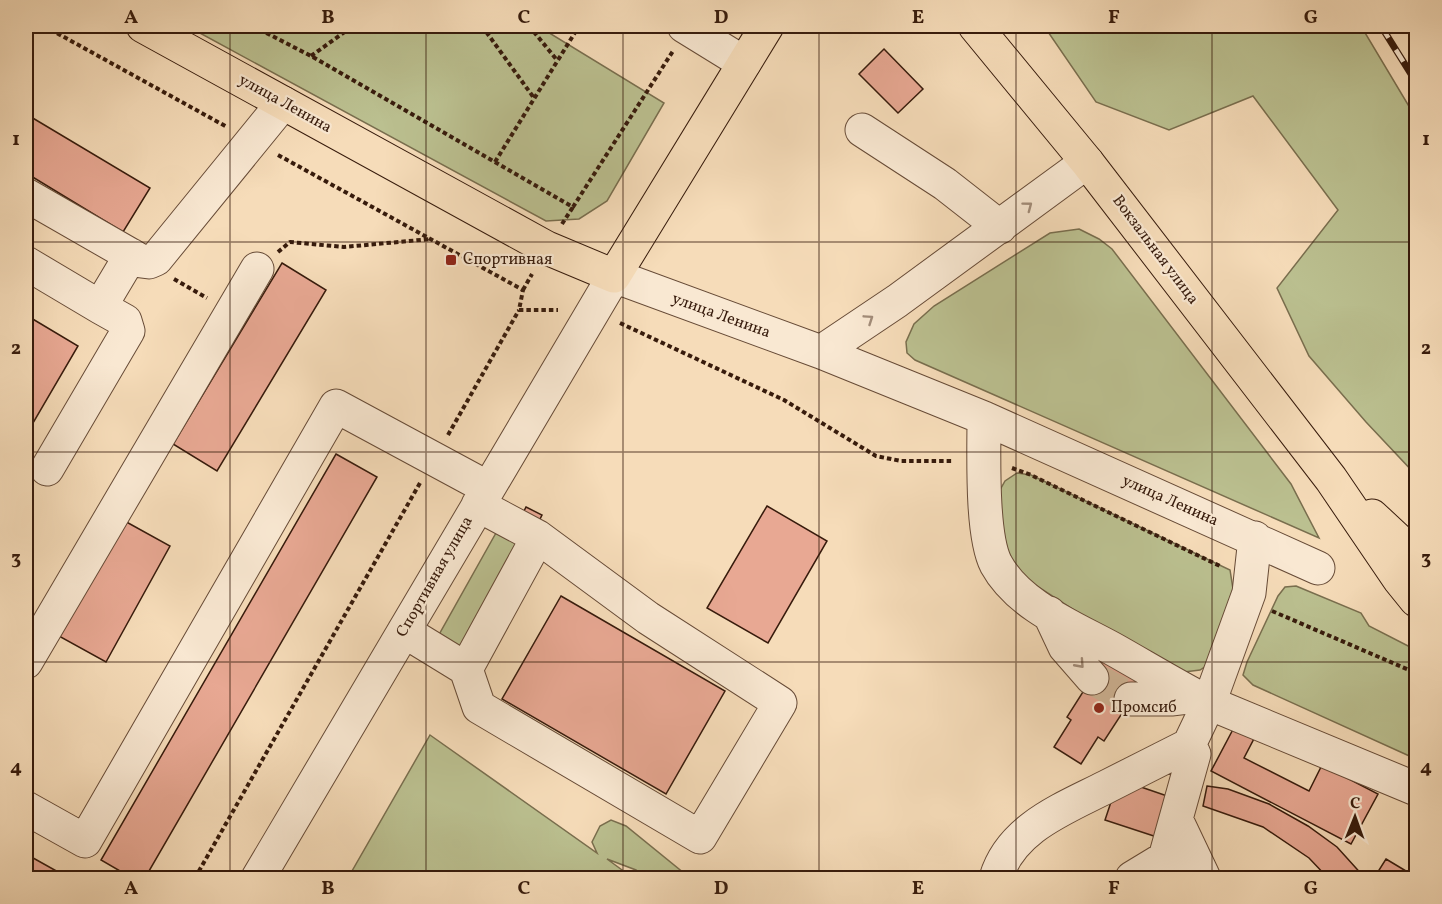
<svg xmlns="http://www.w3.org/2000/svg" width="1442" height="904" viewBox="0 0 1442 904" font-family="Vollkorn,serif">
	<rect width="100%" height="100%" fill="#f6dcb9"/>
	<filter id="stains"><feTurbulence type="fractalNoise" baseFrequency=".00333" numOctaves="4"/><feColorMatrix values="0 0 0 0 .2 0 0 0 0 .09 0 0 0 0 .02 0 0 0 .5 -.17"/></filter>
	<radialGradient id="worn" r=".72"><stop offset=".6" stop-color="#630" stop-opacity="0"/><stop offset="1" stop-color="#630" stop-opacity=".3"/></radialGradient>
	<path fill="#bbc090" stroke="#796e4e" stroke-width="1.5" d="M187,26H538L664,103L607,201L579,219L546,221Z
		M1044,26H1361L1416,118V475L1366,422L1309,356L1277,288L1338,210L1253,96L1169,130L1096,102Z
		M1079,229L1099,239L1112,249L1291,484L1319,538L915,360L907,353L906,342L914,324L934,306L1050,233Z
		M1017,473L1031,475L1230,570L1233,589L1209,664L1200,670L1184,672L1145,656L1029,581L1014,566L1003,546L1000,490L1005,481Z
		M501,524L524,540L459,650L436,640Z
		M1296,586L1361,613L1369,626L1416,650V759L1253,685L1243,675L1247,662L1278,596L1285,587Z
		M430,735L597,853L592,842L600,826L611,820L626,826L690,878H646L636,870L607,859L633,878H348Z"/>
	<path fill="#e8a893" stroke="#371b0c" stroke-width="1.5" d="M884,49L923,89L898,113L859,74Z
		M26,114L150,188L123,232L26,173Z
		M282,263L326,290L217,471L173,444Z
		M26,315L78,346L26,435Z
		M336,454L377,477L145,878H132L101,860Z
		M767,506L827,541L768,643L707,608Z
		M526,507L542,515L536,527L520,519Z
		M121,519L170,546L106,662L57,635Z
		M561,596L725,691L666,794L502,699Z
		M1107,654L1145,678L1104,741L1098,737L1081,764L1054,747L1071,720L1067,717Z
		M1238,720L1258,731L1244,758L1309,791L1322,765L1378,794L1351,844L1211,771Z
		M1138,786L1176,799L1163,839L1105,820L1111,802Z
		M1207,786L1228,789L1269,804L1308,826L1337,847L1365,878H1328L1309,858L1263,827L1203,806Z
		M26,854L69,878H26Z
		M1386,859L1416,877V878H1374Z"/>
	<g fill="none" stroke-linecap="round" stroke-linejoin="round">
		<path stroke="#d0b596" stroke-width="33" stroke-dasharray="33 16" stroke-linecap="butt" d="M1092,678L1131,699"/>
		<g stroke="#674b37" stroke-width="35">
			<path id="minor" d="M684,26L744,63
				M862,130L945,184L1000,227
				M26,195L141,261L149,262L156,259L283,103
				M26,263L100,307L131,255
				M821,352L897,301L1087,162
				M984,418C984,453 981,535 996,564C1019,606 1073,627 1113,649C1145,667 1176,686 1209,703L1189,745L1194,754L1165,858L1168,878
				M47,469L128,331L125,321L100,307
				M1255,538L1249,593L1209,703L1416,789
				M1049,613L1065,647L1092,678
				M404,631L466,669L538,537
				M26,662L257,269
				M466,669L479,707L700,837L780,703L648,618L538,537L478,505
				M1131,699H1171L1196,696
				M26,808L85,841L336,406L488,488
				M1176,819L1204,878
				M258,878L614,276L821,352L984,418L1318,568
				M996,878C1011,828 1063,809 1106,787C1134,773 1161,759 1189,745
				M1132,878L1165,858"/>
		</g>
		<g stroke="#371b0c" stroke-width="35">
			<path id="major" d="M143,26L547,248L614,276L767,26"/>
		</g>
		<g stroke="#371b0c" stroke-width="35">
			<path id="highway" d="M975,26L1087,162L1331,479L1399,579L1416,600
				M1372,516L1416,557"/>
		</g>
		<path stroke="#371b0c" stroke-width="4" stroke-dasharray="4.5 3" stroke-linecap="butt" d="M44,26L227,127
			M253,26L311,56L573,207L673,51
			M482,26L534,98
			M529,26L557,60
			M311,56L353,26
			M278,155L523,290L519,310H558
			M495,162L579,26
			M562,224L573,207
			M278,252L290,242L344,247L431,239
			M174,279L207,298
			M523,290L532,274
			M620,323L784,400L876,456L901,461H954
			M448,435L519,310
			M1012,468L1031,475L1222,567
			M1272,611L1416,673
			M195,878L420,483"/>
		<use href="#minor" stroke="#f9e8d2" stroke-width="33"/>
		<use href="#major" stroke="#f6dcb9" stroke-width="33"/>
		<use href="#highway" stroke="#f6dcb9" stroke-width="33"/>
		<g stroke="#371b0c" stroke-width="7">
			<path id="rail" d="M1381,26L1416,82"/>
		</g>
		<use href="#rail" stroke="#f9e8d2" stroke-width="4.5" stroke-dasharray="14" stroke-linecap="butt"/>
	</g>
	<defs><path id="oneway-chevron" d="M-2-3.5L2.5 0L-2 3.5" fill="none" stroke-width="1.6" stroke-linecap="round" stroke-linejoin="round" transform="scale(1.5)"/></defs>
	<g stroke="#a28c79">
		<use href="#oneway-chevron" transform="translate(1028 206) rotate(-37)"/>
		<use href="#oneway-chevron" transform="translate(869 319) rotate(-34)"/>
		<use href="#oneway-chevron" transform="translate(1080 664) rotate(48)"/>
	</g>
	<path fill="none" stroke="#371b0c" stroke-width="1.5" stroke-opacity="0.55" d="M230,26V878M426,26V878M623,26V878M819,26V878M1016,26V878M1212,26V878M26,242H1416M26,452H1416M26,662H1416"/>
	<g fill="#8f2418" stroke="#f9e8d2" stroke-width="2">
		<rect x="445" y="254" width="12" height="12" rx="3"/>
		<circle cx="1099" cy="708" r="6"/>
	</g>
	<g text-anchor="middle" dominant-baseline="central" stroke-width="4.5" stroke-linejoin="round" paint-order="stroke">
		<g font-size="16" fill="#371b0c" stroke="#f9e8d2">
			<text transform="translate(285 104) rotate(29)">улица Ленина</text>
			<text transform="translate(1155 250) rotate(53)">Вокзальная улица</text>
			<text transform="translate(721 316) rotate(20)">улица Ленина</text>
			<text transform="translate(1170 501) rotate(24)">улица Ленина</text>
			<text transform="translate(435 577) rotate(-60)">Спортивная улица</text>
		</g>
		<g font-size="16" fill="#371b0c" stroke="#f9e8d2" text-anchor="start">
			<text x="463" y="260">Спортивная</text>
			<text x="1111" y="708">Промсиб</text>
		</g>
	</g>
	<rect width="1442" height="904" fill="none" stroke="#f6dcb9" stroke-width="66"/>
	<g transform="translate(1355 817) rotate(1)" stroke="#f9e8d2" stroke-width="4.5" paint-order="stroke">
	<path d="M0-4.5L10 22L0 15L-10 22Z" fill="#371b0c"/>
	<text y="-9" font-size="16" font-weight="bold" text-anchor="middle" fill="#371b0c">С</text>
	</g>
	<rect x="33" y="33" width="1376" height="838" fill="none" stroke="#371b0c" stroke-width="2"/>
	<g font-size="20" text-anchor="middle" font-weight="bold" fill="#371b0c">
		<text x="131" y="23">A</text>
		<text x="328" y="23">B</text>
		<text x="524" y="23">C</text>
		<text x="721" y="23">D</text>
		<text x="918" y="23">E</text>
		<text x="1114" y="23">F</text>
		<text x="1311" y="23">G</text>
		<text x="16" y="145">1</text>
		<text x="1426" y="145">1</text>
		<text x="16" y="354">2</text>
		<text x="1426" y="354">2</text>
		<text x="16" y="564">3</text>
		<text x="1426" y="564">3</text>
		<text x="16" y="773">4</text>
		<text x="1426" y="773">4</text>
		<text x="131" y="894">A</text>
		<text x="328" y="894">B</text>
		<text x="524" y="894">C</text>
		<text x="721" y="894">D</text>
		<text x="918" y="894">E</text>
		<text x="1114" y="894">F</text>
		<text x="1311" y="894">G</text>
	</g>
	<rect width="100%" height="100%" filter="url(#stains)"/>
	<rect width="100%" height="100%" fill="url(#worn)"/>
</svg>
